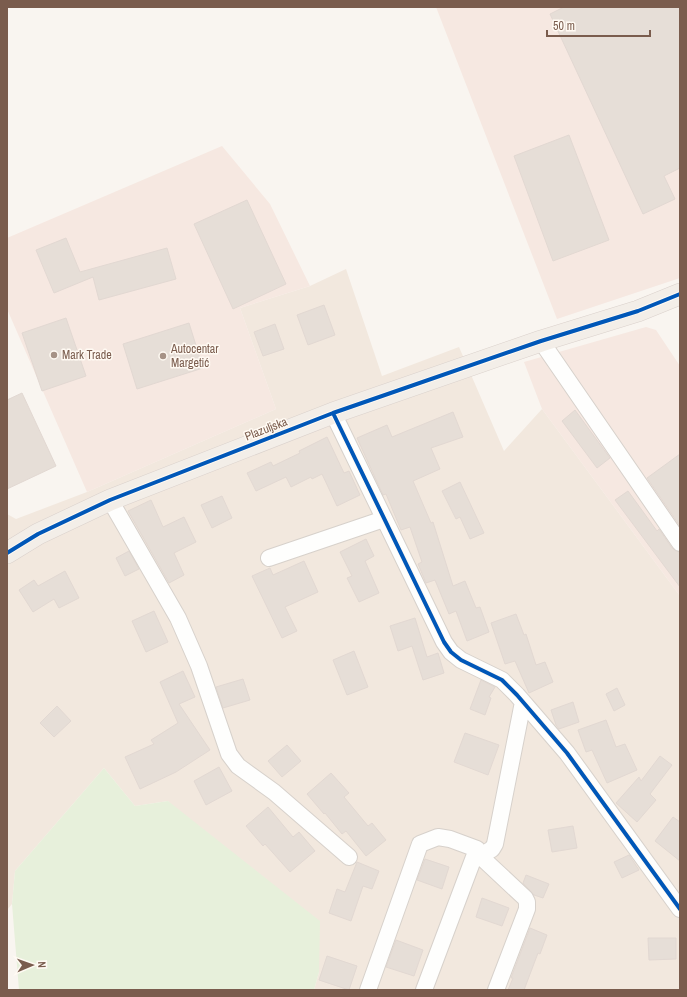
<svg xmlns="http://www.w3.org/2000/svg" width="687" height="997" viewBox="0 0 687 997" font-family="'Archivo Narrow',sans-serif">
	<rect width="100%" height="100%" fill="#f9f5f0"/>
	<path fill="#f2e8de" d="M346,269L382,376L459,347L504,451L542,409L680,596V990H314L319,972L168,801L135,806L104,768L15,871L12,904L7,910V514L16,519L87,492L276,409L240,308L310,286Z"/>
	<path fill="#f6e8e1" d="M436,7H680V278L557,319Z
		M222,146L270,204L310,286L240,308L276,409L87,492L7,309V238Z
		M646,327L656,330L680,366V596L542,409L524,362Z"/>
	<path fill="#e7f0db" d="M104,768L135,806L168,801L320,921L319,972L314,990H19L12,904L15,871Z"/>
	<path fill="#e6ded7" stroke="#e2d8d2" d="M564,7H680V168L664,176L675,199L643,214L550,14Z
		M569,135L609,240L553,261L514,156Z
		M247,200L286,284L233,309L194,224Z
		M66,238L80,272L167,248L176,279L99,300L93,277L54,293L36,250Z
		M324,305L335,335L308,345L297,315Z
		M66,318L86,376L42,391L22,333Z
		M189,323L203,368L137,389L123,344Z
		M275,324L284,349L263,356L254,332Z
		M22,393L56,466L7,489V400Z
		M575,410L610,458L597,468L562,421Z
		M453,412L463,437L431,448L440,469L413,481L431,523L433,522L453,586L465,581L476,608L480,607L489,632L467,641L456,611L449,614L435,580L426,583L418,564L422,562L410,527L401,530L386,494L383,495L357,438L387,425L392,437Z
		M327,437L344,473L349,471L360,495L337,506L322,474L312,479L311,477L291,487L286,477L256,491L247,473L271,462L273,466L300,453L299,451Z
		M680,454V526L647,478Z
		M460,482L484,533L470,539L460,517L456,519L442,491Z
		M628,491L657,531L659,529L672,548L676,551L680,552V587L615,500Z
		M222,496L232,518L212,528L201,505Z
		M151,500L163,527L184,517L196,542L174,553L184,575L169,583L128,511Z
		M366,539L374,556L365,561L379,593L359,602L347,578L352,576L340,552Z
		M129,551L139,569L125,576L116,558Z
		M304,561L318,592L285,607L297,631L282,638L252,576L270,568L273,575Z
		M65,571L79,598L59,608L54,599L33,612L19,590L34,580L38,586Z
		M154,611L168,642L146,652L132,621Z
		M516,614L524,635L526,634L536,665L545,662L553,682L529,693L515,661L505,664L491,623Z
		M415,618L427,657L438,653L444,673L423,680L412,646L398,651L390,626Z
		M354,651L368,687L347,695L333,660Z
		M183,671L195,697L179,704L210,750L176,772L140,789L125,757L154,744L151,740L178,723L160,682Z
		M243,679L250,700L223,708L216,687Z
		M481,680L495,687L489,697L491,698L485,715L470,709Z
		M617,688L625,705L614,711L606,694Z
		M573,702L579,722L559,729L556,725L551,710Z
		M57,706L71,721L54,737L40,723Z
		M606,720L616,747L625,744L637,770L607,783L592,750L586,752L578,730Z
		M465,733L499,745L488,775L454,762Z
		M287,745L301,761L282,777L268,761Z
		M660,756L672,765L650,794L656,800L637,822L616,803L639,777L641,781Z
		M219,767L232,791L206,805L194,781Z
		M331,773L349,793L344,797L368,826L372,823L386,840L366,856L346,831L342,834L325,813L324,814L307,794Z
		M268,807L293,837L299,832L315,851L290,872L265,844L263,846L246,826Z
		M673,817L680,822V861L655,841Z
		M573,826L577,848L552,852L548,830Z
		M629,855L639,870L622,878L614,862Z
		M425,859L449,867L442,889L417,880Z
		M357,862L379,871L372,889L363,886L351,921L329,913L337,889L345,892Z
		M526,875L549,884L543,898L534,895L523,883Z
		M482,898L509,908L502,926L476,917Z
		M530,928L547,935L540,954L538,953L524,990H508L513,978H511Z
		M648,938H676V959L649,960Z
		M396,940L423,950L414,976L386,967Z
		M327,956L357,966L349,990L319,980Z"/>
	<g fill="none" stroke-linecap="round" stroke-linejoin="round">
		<g stroke="#d7d1cb" stroke-width="18">
			<path id="minor" d="M541,341L680,543
				M333,413L444,642L451,652L461,660L502,680L517,695L567,753L680,909
				M110,500L178,618L199,666L229,754L238,766L274,792L349,857
				M269,558L384,519
				M480,856L525,898L527,902V909L496,990
				M368,990L420,844L438,837L450,839L477,849L480,856L492,849L495,844L523,702
				M424,990L477,849"/>
		</g>
		<g stroke="#dad1cc" stroke-width="22">
			<path id="major" d="M7,553L38,534L110,500L333,413L541,341L638,311L680,294"/>
		</g>
		<use href="#minor" stroke="#fefefd" stroke-width="16"/>
		<use href="#major" stroke="#f3eee8" stroke-width="21"/>
		<g stroke="#fffaf3" stroke-width="6">
			<path id="cycleway" d="M333,413L444,642L451,652L461,660L502,680L517,695L567,753L680,909
				M7,553L38,534L110,500L333,413L541,341L638,311L680,294"/>
		</g>
		<use href="#cycleway" stroke="#0057b8" stroke-width="4"/>
	</g>
	<g fill="#a69286" stroke="#fffaf3" stroke-width="1.5">
		<circle cx="54" cy="355" r="4"/>
		<circle cx="163" cy="356" r="4"/>
	</g>
	<g text-anchor="middle" dominant-baseline="central" stroke-width="3" stroke-linejoin="round" paint-order="stroke">
		<g font-size="12" fill="#7a5c4d" stroke="#fffaf3" text-anchor="start">
			<text x="171" y="349">Autocentar<tspan x="171" dy="14">Margetić</tspan></text>
			<text x="62" y="355">Mark Trade</text>
		</g>
		<g font-size="12" fill="#7a5c4d" stroke="#fffaf3">
			<text transform="translate(266 429) rotate(-21)">Plazuljska</text>
		</g>
	</g>
	<rect width="687" height="997" fill="none" stroke="#7a5c4d" stroke-width="16"/>
	<g transform="translate(32 965) rotate(88)" stroke="#fffaf3" stroke-width="3" paint-order="stroke">
	<path d="M0-3L7 15L0 10L-7 15Z" fill="#7a5c4d"/>
	<text y="-6" font-size="11" font-weight="bold" text-anchor="middle" fill="#7a5c4d">N</text>
	</g>
	<path d="M547 30v6h103v-6" fill="none" stroke="#7a5c4d" stroke-width="2"/>
	<text x="553" y="30" font-size="12" fill="#7a5c4d" stroke="#fffaf3" stroke-width="3" paint-order="stroke">50 m</text>
</svg>
